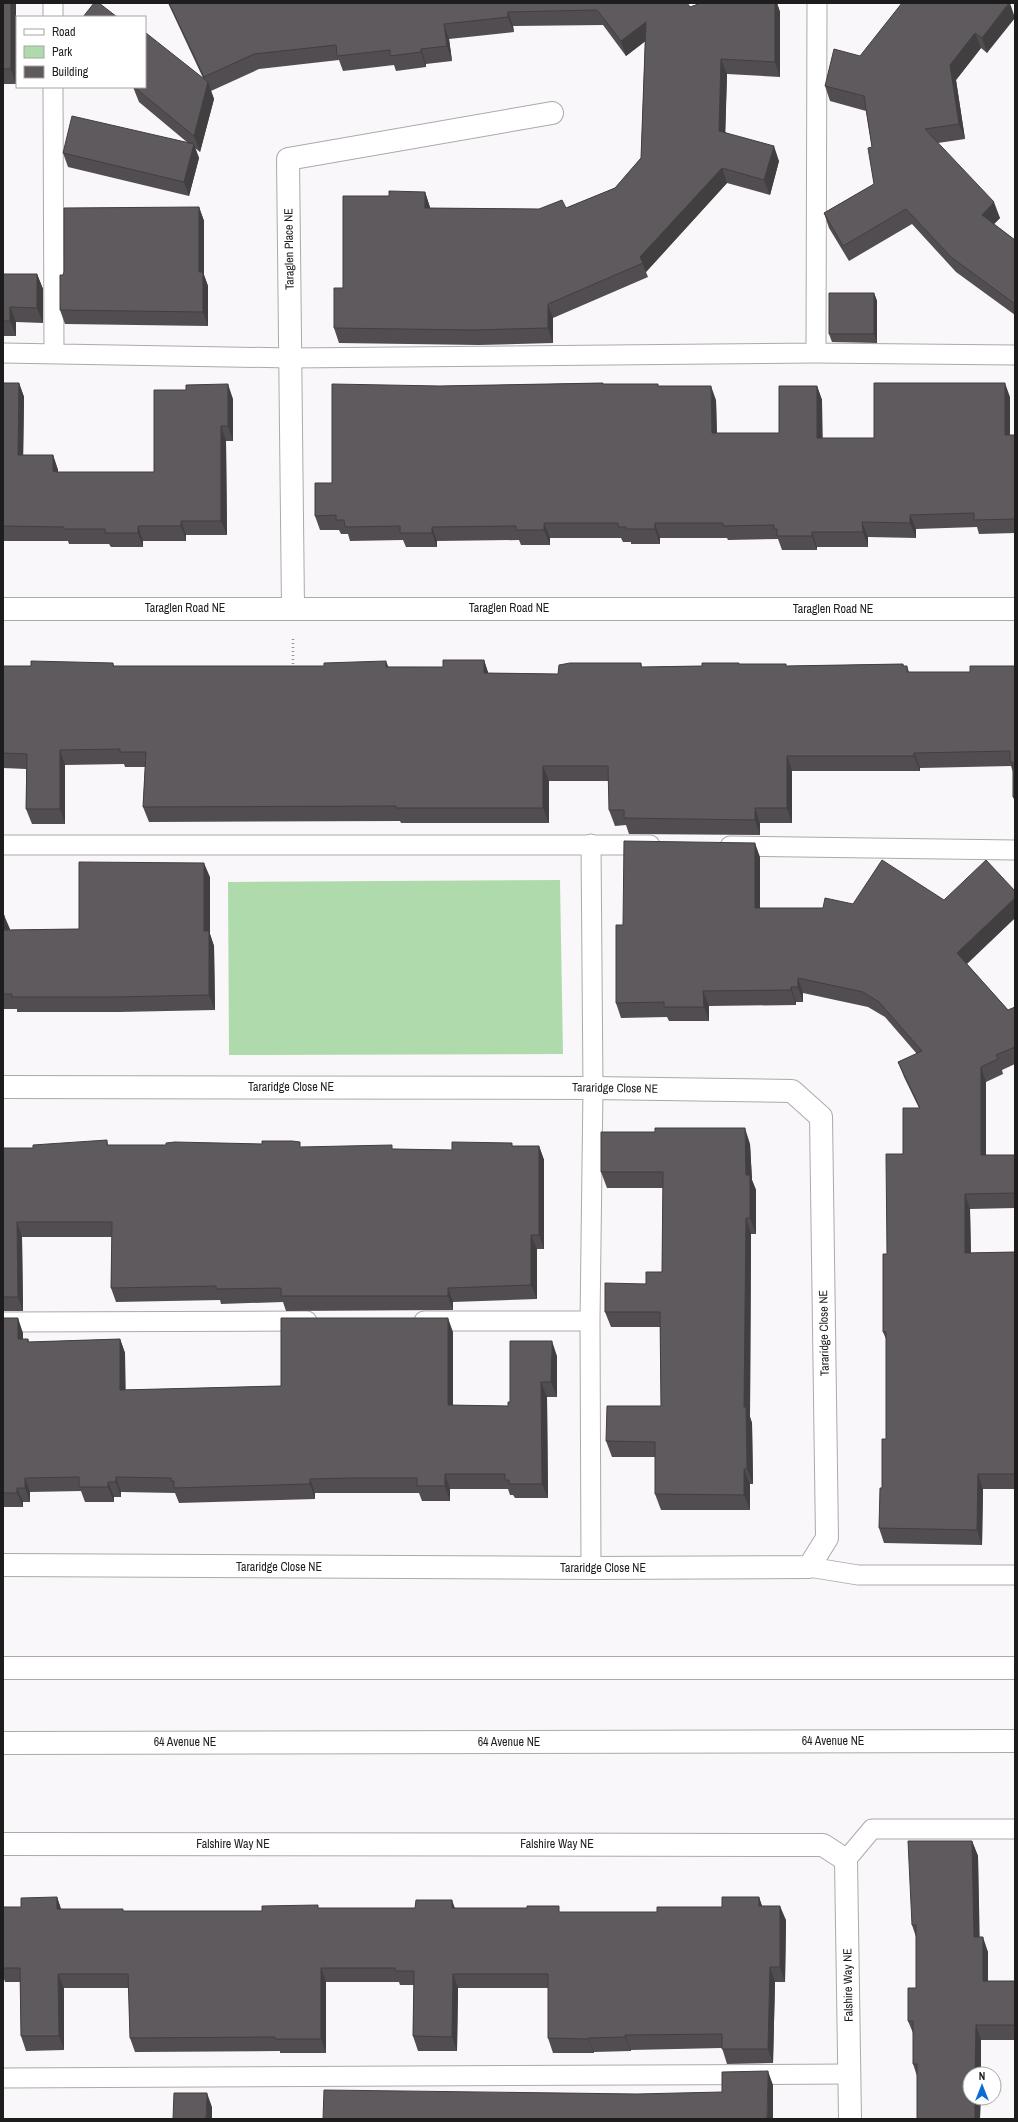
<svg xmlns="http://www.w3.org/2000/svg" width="1018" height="2122" viewBox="0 0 1018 2122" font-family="'Archivo Narrow',sans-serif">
	<rect width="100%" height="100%" fill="#faf7fa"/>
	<path fill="#afdbac" d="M560,880L563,1054L229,1055L228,882Z"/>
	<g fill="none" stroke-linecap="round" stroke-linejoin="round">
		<g stroke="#aca9ac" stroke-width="21">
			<path id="lane" d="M53,3V17
				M53,87L54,353
				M3,353L290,358L816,353L1015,355
				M816,353L817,3
				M591,844L593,1088L590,1321L591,1568
				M3,845H650
				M730,846L1015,850
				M424,1321H590
				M3,1322L307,1321
				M809,1567L858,1575H1015
				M846,1860L872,1829H1015
				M3,2078L849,2074"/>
		</g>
		<g stroke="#aca9ac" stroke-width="24">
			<path id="street" d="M293,608L288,159L552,113
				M3,609H1015
				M3,1087L593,1088L792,1091L821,1117L827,1538L809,1567L591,1568L3,1565
				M3,1844L823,1845L846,1860L850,2119"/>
		</g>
		<g stroke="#aca9ac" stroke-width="24">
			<path id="secondary" d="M3,1668H1015
				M3,1743L1015,1741"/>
		</g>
		<path stroke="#959395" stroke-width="2.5" stroke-dasharray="1 3" stroke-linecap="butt" d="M293,639V668"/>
		<use href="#lane" stroke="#fff" stroke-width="19"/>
		<use href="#street" stroke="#fff" stroke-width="22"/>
		<use href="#secondary" stroke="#fff" stroke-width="22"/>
	</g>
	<path fill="#514d50" d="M3,3L16,84H3Z
		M168,3H687L690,7L701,3H777L780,12V77L727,74L725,132L779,161L770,195L727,183L646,272L648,277L553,318V343L479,345L339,343L334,328L343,288L389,196L425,192L430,208L539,209L566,208L615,188L641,158L645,41L626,56L603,25L513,26L514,32L449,39L452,61L426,64V67L396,71L394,65L343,71L339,60L259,69L211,91L214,99L200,152L195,148L199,158L189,196L68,167L63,153L188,143L139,102L133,87H145L203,78Z
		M1010,3L987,53L981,48L956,80L965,139L938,143L1000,218L994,224L1015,240V315L956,272L912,224L849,261L829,228L824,213L874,184L872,147L866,111L830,101L825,86Z
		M199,207L204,221V275L208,286V326L65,324L60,310L63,275Z
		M3,274H37L43,289V323L16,322V336H3Z
		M874,293L877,301V343L832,342L829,334Z
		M3,383H19L24,397L23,455H53L58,470V472H154L233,399V441H226L227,535H186V541H143V547H111L109,544H69L68,541H3Z
		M603,383V384L658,386L716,400L717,433H779L817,386L822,400V438H874L1010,397V435H1015V533L979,534L977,527L916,529V538L868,537V547H817V550H782L778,539L728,540L727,538H660V544H631V542H623L621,538H550V545H521L519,540L437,541V547H406L403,540L350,541L348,534H341L339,530H320L315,516L332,483L440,386Z
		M484,660L488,673L558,674L641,663L642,667L702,666L739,664L786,666L903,664L904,666H907L909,672H970L1015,666V802L1013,797V772L1011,766L920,768V771H792V823H760V835L629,834L626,825L615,826L609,810V781H549V823H401L400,821L149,822L143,807L145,767H125L124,764L65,765V824H32L26,809V769L3,768V666H31L113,663L114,666L443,667Z
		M760,857V908H823L853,904L944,900L1015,891V918L967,964L1008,1010L1015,1007V1064L1002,1070L1003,1074L986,1082V1155H1015V1208L970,1209L971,1253L1015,1252V1489H983L982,1545L884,1543L879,1528L886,1439V1339L883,1332L887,1254L903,1154L919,1108L904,1077L898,1062L917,1054L885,1017L868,1007L803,993V1002H796V1005L709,1006V1021H669L667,1017L621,1018L616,1003L623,925Z
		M210,877V934L214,946L215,1010L119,1012H17V1009H3V915L10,930L79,929Z
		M107,1140L108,1145L302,1147L452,1150L513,1146H539L544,1160V1249H537V1299L453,1302V1310L286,1311L283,1302L221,1304L220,1300L116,1302L111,1288L112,1237H22L23,1311H3V1148H33Z
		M750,1144L752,1180L756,1190V1234H751L750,1417L752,1423L753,1484H750V1510H661L655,1494V1457H612L606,1441L661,1406L660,1327H611L605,1312L662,1272L663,1188H607L601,1172Z
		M3,1318L23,1333V1339H28L29,1342L120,1339L125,1353V1390L281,1386L453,1332V1405L508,1406L510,1402L557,1356V1397H547L548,1498H515L513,1495H510L508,1489H450V1501H422L419,1493H315V1499L179,1503L175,1493L121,1492V1497H114V1502H85L81,1491L30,1492V1502H23V1507H3Z
		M972,1841L978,1856L979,1937L988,1952V1981H1015V2040H981V2074L917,2076L913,2064V2033L908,2021L916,1988V1937L912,1925Z
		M57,1897L61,1909L124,1911H262L319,1908H454L561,1912H657L722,1907L759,1897L762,1906L786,1920L785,1982H775L773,2063L727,2064L722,2048L631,2050V2051L594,2052V2053H553L548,2038V1988H458L457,2051H418L413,2036L414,1985H400L399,1982H326V2053H280V2051L135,2052L130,2038L129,1988H64V2050L26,2051L21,2036L20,1982H5L3,1976V1907H21Z"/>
	<path fill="#423f41" d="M11,3H16V84L11,69Z
		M775,3H777L780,12V77L775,62Z
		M1010,3L1015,18L987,53L982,38Z
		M508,12L513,26L514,32L508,17Z
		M646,22L651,37L626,56L621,41Z
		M444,24L449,39L452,61L447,46Z
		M975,33L981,48L956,80L965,139L959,124L950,65Z
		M421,49L426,64V67L421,52Z
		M721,59L727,74L725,145L719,131Z
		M208,82L214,99L200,152L194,136Z
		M194,144L199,158L189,196L184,182Z
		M774,146L779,161L770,195L764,180Z
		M722,168L727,183L646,272L640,257Z
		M425,192L430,207V223L425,208Z
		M994,202L1000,218L988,230L982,215Z
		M199,207L204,221V275L208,286V326L203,312L199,272Z
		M37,274L43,289V323L37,308Z
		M874,293L877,301V343L874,334Z
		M548,304L553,318V343L548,328Z
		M10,307L16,322V336L10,321Z
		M19,383L24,397L23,469L18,455Z
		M1005,383L1010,397V449L1005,435Z
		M228,384L233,399V441L228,426Z
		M711,386L716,400L717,447L712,433Z
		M817,386L822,400L823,452L817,438Z
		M221,426L226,441L227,535L221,521Z
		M53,455L58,470V486L53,471Z
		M910,515L916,529V538L910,523Z
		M181,521L186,535V541L181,526Z
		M862,522L868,537V547L863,532Z
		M544,523L550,538V545L544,530Z
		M655,523L660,538V544L655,529Z
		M138,526L143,541V547L138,533Z
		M432,527L437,541V547L432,533Z
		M812,532L817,547V550L812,536Z
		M484,660L489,675L484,673Z
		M386,661L392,676L386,667Z
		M60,750L65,765V824L60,809Z
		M914,753L920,768V771L914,756Z
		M787,756L792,771V823L787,808Z
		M543,766L549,781V823L543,808Z
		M755,808L760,823V835L755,820Z
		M755,843L760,857V922L755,908Z
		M204,863L210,877V934L214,946L215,1010L209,995L204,931Z
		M1015,898V918L962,968L957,953Z
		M4,915L10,929L4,930Z
		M798,978L803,993V1002L798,987Z
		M791,987L796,1002V1005L791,990Z
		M703,991L709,1006V1021L704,1007Z
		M981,1067L986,1082V1170L981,1155Z
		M745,1128L750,1144L752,1180L756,1190V1234L750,1218L746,1175Z
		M539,1146L544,1160V1249L539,1235Z
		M965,1194L970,1209L971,1268L965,1253Z
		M746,1218L751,1234L750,1417L752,1423L753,1484L747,1469L744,1407Z
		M17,1222L22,1237L23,1311L18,1297Z
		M531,1235L537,1249V1299L531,1285Z
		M448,1288L453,1302V1310L448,1296Z
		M18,1318L23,1333V1354L18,1339Z
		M448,1318L453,1332V1420L448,1405Z
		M120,1339L125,1353L126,1405L120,1390Z
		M552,1341L557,1356V1397L551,1382Z
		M541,1382L547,1397L548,1498L542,1484Z
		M744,1469L750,1484V1510L744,1495Z
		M445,1474L450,1489V1501L445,1486Z
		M978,1474L983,1489L982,1545L977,1530Z
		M116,1477L121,1492V1497L116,1482Z
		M25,1478L30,1492V1502L25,1488Z
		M310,1479L315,1493V1499L310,1484Z
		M108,1482L114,1497V1502L108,1487Z
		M17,1488L23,1502V1507L17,1493Z
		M972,1841L978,1856L980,1952L974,1937Z
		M57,1897L62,1912L57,1909Z
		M759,1897L764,1912L759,1906Z
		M452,1900L457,1914L452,1908Z
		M780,1906L786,1920L785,1982L780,1967Z
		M983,1937L988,1952V1996L983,1981Z
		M770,1967L775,1982L773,2063L768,2049Z
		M321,1968L326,1982V2053L321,2039Z
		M58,1974L64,1988V2050L59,2036Z
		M453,1974L458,1988L457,2051L452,2037Z
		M976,2025L981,2040V2074H975Z
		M625,2035L631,2050V2051L625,2037Z
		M588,2038L594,2052V2053L588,2039Z
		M768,2071L773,2085V2119H767Z
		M207,2093L212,2107V2119H206Z
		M975,2098H981L980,2119H975Z"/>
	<path fill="#5e5a5d" stroke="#423f41" d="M3,3H11V69H3Z
		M94,3H99L117,17H83Z
		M169,3H687L690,7L701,3H775V62L721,59L719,131L774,146L764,180L722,168L640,257L643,263L548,304V328L473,330L334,328V288H343V196H389V191L425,192V208L539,209L562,200L566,208L615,188L641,158L646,22L621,41L597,10L508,12V17L444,24L447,46L421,49V52L390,56V50L337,56L336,45L254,54L204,77Z
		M902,3H1009L982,38L975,33L950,65L959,124L925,129L994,202L982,215L1015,240V304L951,257L906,209L843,246L824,213L874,184L868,148L872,147L864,96L825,86L834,49L860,56Z
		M146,33L208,82L194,136L134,87H145V37Z
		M72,116L194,144L184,182L63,153Z
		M199,207V272H203V312L60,310V275H63L64,272V208Z
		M3,274H37V308L10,307V321H3Z
		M829,293H874V334H829Z
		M3,383H19L18,455H53V471L57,472H154V390H186V385L228,384V426H221V521H181V526H138V533H105V529H64V527L3,526Z
		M603,383V384H658V386H711L712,433H779V386H817V438H874V383H1005V435H1015V519L974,520V513L910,515V523L862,522L863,532H812V536H777V529H774V525L723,526V523H655V529H626V527H618V523H544V530H516V526L432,527V533H400V526L345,527L344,520H336V515L315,516V483H332V384L440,386Z
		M443,660H484V673L558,674L559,665L570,663H641V667L702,666V663H739V664H786V666L903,664V666H907V672H970V666H1015V797H1013V762H1010V751L914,753V756H787V808H755V820L624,818V810H609L608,766H543V808H396V806L143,807L146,752H120V749L60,750V809H26L27,754L3,753V666H31V661L113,663V666H324V663L386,661V667H443Z
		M624,841L755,843V908H823L825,898L853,904L882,860L944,900L986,860L1015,891V898L957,953L1008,1010L1015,1007V1047L996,1055L998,1059L981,1067V1155H1015V1193L965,1194V1253L1015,1252V1474H978L977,1530L879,1528L880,1488H882V1439H886V1332H883V1254H887L886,1154H903V1108H920L898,1062L922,1051L879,1002L863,992L798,978V987H791V990L703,991L704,1007H664V1002L616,1003V925H623Z
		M79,862L204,863V931H209V995L114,997H12V994H3V915H4V930L79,929Z
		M655,1128H745L746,1175H750V1218H746L744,1407H746L747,1469H744V1495L655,1494V1442L606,1441L607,1406H661L660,1312H605V1283L646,1284V1272H662L663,1172H601V1132H655Z
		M107,1140V1145H166V1143L175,1142L262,1144V1141H292L300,1142V1147L392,1145V1149L452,1150V1142L512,1143V1146H539V1235H531V1285L448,1288V1296H281V1288L216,1289V1286L111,1288L112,1222H17L18,1297H3V1148H33V1145Z
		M3,1318H18V1339H28V1342L120,1339V1390L281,1386V1318H448V1405L508,1406V1402H510V1341H552L551,1382H541L542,1484H509V1480H505V1474H445V1486H417V1478H349L310,1479V1484L174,1488V1481H171V1478L116,1477V1482H108V1487H79V1477L25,1478V1488H17V1493H3Z
		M908,1841H972L974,1937H983V1981H1015V2025H976L975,2074H970V2098H975V2119H917V2064H913V2021H908V1988H916V1925H912Z
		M57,1897V1909H123V1911H262V1906L318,1905V1908H415L416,1900H452V1908H527V1906H559V1912H657V1907H722V1897H759V1906H780V1967H770L768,2049H722V2034L625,2035V2037L588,2038V2039L548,2038V1974H453L452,2037L413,2036L414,1971H395V1968H321V2039H275V2037L130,2038L128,1974H58L59,2036H21L20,1968H3V1907H21V1898Z
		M768,2071L767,2119H323L324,2090L637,2094L722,2092V2072Z
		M174,2093H207L206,2119H173Z"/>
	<g text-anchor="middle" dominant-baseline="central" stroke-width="4" stroke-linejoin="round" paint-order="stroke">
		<g font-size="12" fill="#1e1d1e" stroke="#fff">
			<text transform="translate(289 249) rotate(-91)">Taraglen Place NE</text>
			<text x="185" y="608">Taraglen Road NE</text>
			<text x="509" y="608">Taraglen Road NE</text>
			<text x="833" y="609">Taraglen Road NE</text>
			<text x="291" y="1087">Tararidge Close NE</text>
			<text transform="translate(615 1088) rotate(1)">Tararidge Close NE</text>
			<text transform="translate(824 1333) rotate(-91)">Tararidge Close NE</text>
			<text x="279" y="1567">Tararidge Close NE</text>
			<text x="603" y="1568">Tararidge Close NE</text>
			<text x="833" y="1741">64 Avenue NE</text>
			<text x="185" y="1742">64 Avenue NE</text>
			<text x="509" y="1742">64 Avenue NE</text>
			<text x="233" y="1844">Falshire Way NE</text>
			<text x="557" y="1844">Falshire Way NE</text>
			<text transform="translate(848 1985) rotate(-91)">Falshire Way NE</text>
		</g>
	</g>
	<rect width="1018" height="2122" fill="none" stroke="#1e1d1e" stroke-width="8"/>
	<rect x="16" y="16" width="130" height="72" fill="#ffffff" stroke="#a5a5a5"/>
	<rect x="24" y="29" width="20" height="6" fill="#ffffff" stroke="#a5a5a5"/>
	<text x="52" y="36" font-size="12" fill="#1e1d1e">Road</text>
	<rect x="24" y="46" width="20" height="12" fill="#afdbac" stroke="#a5a5a5"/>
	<text x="52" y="56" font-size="12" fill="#1e1d1e">Park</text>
	<rect x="24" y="66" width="20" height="12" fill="#5e5a5d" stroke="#a5a5a5"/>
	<text x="52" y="76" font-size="12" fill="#1e1d1e">Building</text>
	<g transform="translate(982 2086)"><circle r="19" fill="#ffffff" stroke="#a5a5a5"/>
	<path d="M0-3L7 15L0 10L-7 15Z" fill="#096dd5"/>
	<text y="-6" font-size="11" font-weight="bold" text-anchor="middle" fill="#1e1d1e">N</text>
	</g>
</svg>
